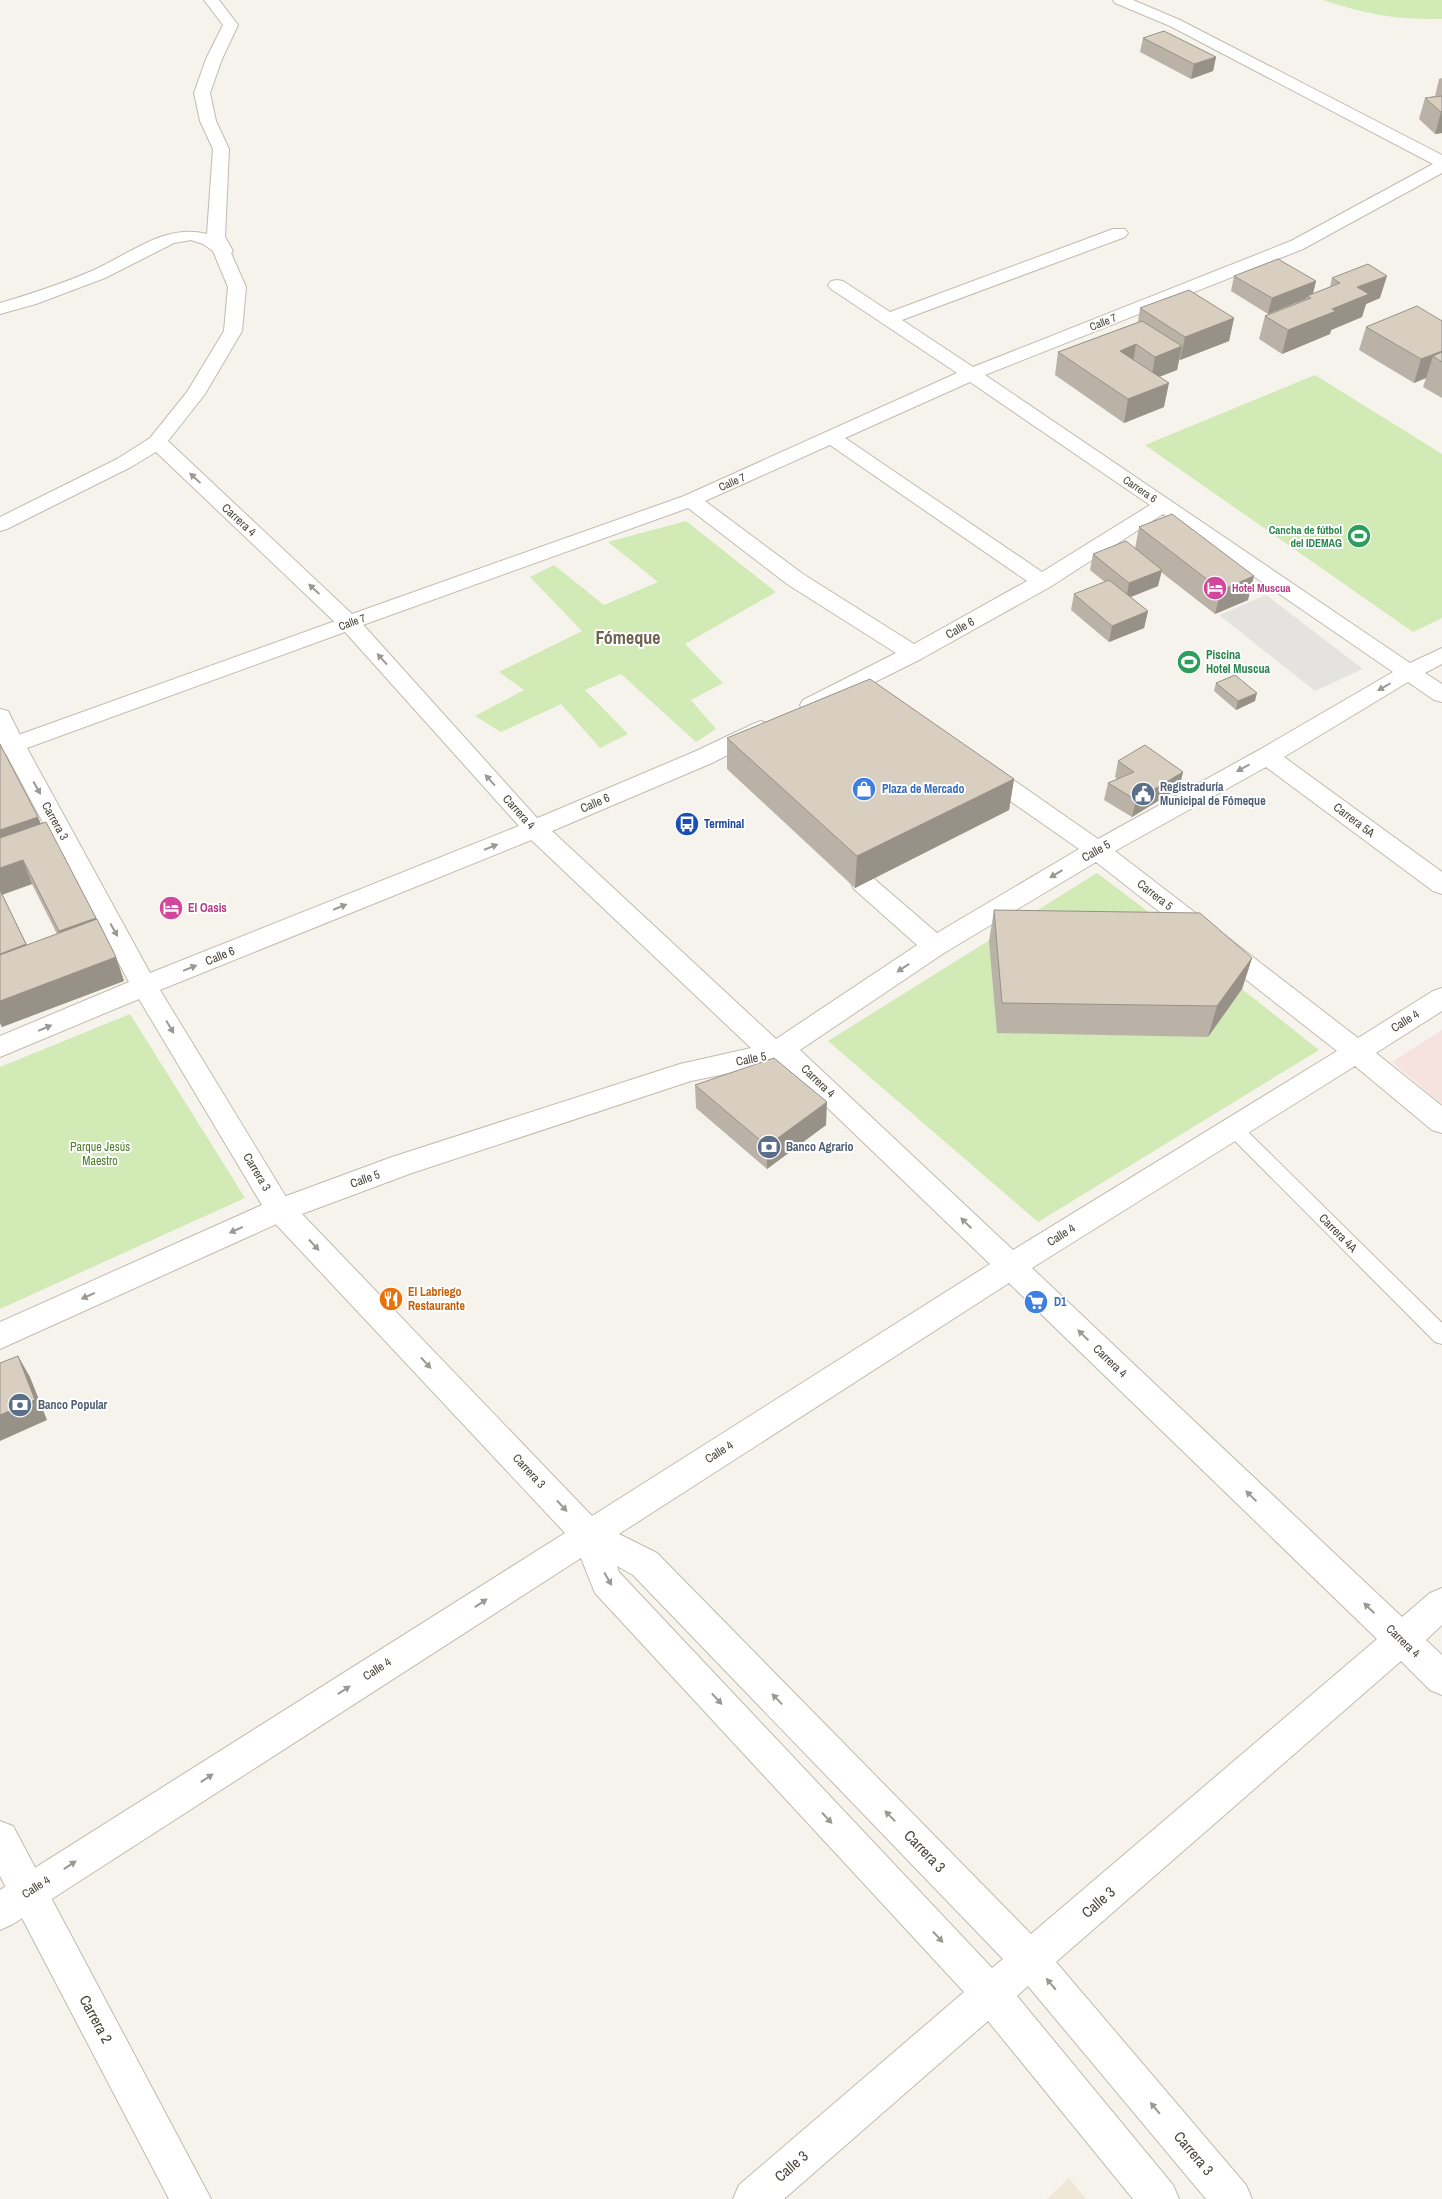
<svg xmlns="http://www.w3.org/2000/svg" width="1442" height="2199" viewBox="0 0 1442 2199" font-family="'Archivo Narrow',sans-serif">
	<rect width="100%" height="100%" fill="#f6f3ec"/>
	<path fill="#efe8d6" d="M1069,2178L1086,2199H1047Z"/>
	<path fill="#f6e3e0" d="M1442,1030V1104L1392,1062Z"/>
	<path fill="#d2eab5" d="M1323,0H1442V19C1397,20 1365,14 1323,0Z
		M1315,375L1442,454V618L1413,632L1145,445Z
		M686,521L776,592L685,644L723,683L691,700L716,729L696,742L621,674L585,690L628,734L600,748L561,704L501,732L475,716L524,690L499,672L582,631L530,577L554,565L604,605L658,582L608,542Z
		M1097,873L1191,944L1208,1037L1242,989L1319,1050L1038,1222L828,1041Z
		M130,1014L245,1198L0,1309V1067Z"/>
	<path fill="#e5e3e0" d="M1266,595L1363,669L1315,691L1219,615Z"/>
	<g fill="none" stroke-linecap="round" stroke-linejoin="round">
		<g stroke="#c2bbae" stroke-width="2">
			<path id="service" d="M1234,1122L1240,1124L1442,1323V1344L1435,1342L1228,1134L1225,1129L1228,1124Z"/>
		</g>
		<g stroke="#c2bbae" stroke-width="2">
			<path id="minor" d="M204,0H219L238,25L222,59L210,93L216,121L229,149L225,237L233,251L231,253L246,287L242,331L205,394L168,441L352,614L684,496L957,373L831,289L828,285L831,281L837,280L843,281L890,312L1113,229H1125L1128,233L1125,237L902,320L973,367L1291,241L1433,164L1170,26L1115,3L1113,0H1133L1180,20L1442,155V173L1303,249L985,375L1410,663L1442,648V664L1425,673L1442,684V702L1434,700L1408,682L1284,757L1442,872V894L1433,891L1266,767L1115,851L1358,1038L1433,991L1442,988V1011L1376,1053L1442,1106V1133L1432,1130L1355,1066L1032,1268L1402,1617L1430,1593L1442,1588V1625L1426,1640L1442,1655V1695L1430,1690L1401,1661L1056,1962L1246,2185L1252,2199H1206L1028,1986L1017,1996L1173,2185L1179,2199H1133L988,2021L784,2199H733L739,2185L964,1992L595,1593L581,1558L13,1924L0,1930V1890L565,1533L270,1218L266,1210L270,1202L392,1157L680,1064L751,1048L526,835L523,829L526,823L696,751L753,724L761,721L769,724L773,729L769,734L712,763L552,831L776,1039L917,945L854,889L851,883L854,877L863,874L872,877L937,933L1079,849L973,775L969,769L973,763L981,761L989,763L1098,839L1259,750L1393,672L1163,514L1050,587L921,659L819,710L811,712L803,710L800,705L803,700L896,653L787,584L688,508L349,630L341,628L156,452L131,467L7,529L0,531V517L117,459L150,438L187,392L224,331L228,287L213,251L203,244L191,240L174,243L105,278L36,304L0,314V303C31,294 64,283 94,270C131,253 166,223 207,234L213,149L200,121L194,93L206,59L223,25ZM970,382L1150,505L1042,572L845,438ZM830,445L1027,581L914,644L803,574L705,501ZM1096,862L1337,1051L1013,1250L800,1050L944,953ZM774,1064L785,1067L990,1264L592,1516L302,1214L412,1173L691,1081ZM1009,1283L1377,1639L1031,1934L657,1553L619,1534ZM617,1566L633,1575L1003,1959L992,1968L619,1572Z
				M0,709L8,711L25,745L21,750L13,753L5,750L0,742Z"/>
		</g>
		<g stroke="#c2bbae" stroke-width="2">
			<path id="tertiary" d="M349,616L357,618L547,829L544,835L160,990L294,1210L290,1218L0,1349V1322L262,1205L139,999L0,1057V1036L129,982L6,754L0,755V739L10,738ZM345,632L519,826L150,973L27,748Z
				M0,1821L13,1826L211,2199H169L0,1876Z"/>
		</g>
		<use href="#service" fill="#fff" fill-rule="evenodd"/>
		<use href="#minor" fill="#fff" fill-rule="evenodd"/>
		<use href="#tertiary" fill="#fff" fill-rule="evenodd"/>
	</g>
	<path fill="#bab2a6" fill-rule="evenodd" d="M1143,38L1216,57L1213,71L1191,79L1140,52Z
		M1442,78V133L1435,134L1419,119L1425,98L1435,96L1439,79Z
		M1234,276L1316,281L1313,294L1330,287L1332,278L1380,298L1366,304L1362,317L1331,330L1330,334L1282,354L1259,339L1265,316L1306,300V299L1268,314L1231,291Z
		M1140,308L1234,318L1229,341L1180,360L1179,359L1177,370L1159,377L1164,407L1124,423L1055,375L1058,352L1138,322Z
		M1442,321V398L1423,387L1426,378L1414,383L1359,350L1366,327Z
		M1139,527L1248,600L1215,614L1161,572L1158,586L1130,597L1148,611L1144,628L1109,642L1071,610L1074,594L1105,582L1090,570L1093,554L1135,549Z
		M1216,683L1255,701L1236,710L1214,691Z
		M727,738L1014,779L1009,810L855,888L727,769Z
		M0,744L38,817L41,824L98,921L116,957L124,981L2,1027L0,1023ZM32,884L57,934L27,945L2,895Z
		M1118,761L1183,772L1179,788L1132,817L1104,800L1108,783L1117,779L1115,777Z
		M994,910L1252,958L1242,989L1208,1037L997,1033L989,941Z
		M695,1085L826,1125L767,1169L696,1108Z"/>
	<path fill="#979187" d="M1216,57L1213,71L1191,79L1194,64Z
		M1441,112H1442V133L1435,134Z
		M1387,276L1380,298L1366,304L1362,317L1331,330L1330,334L1282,354L1288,330L1332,309L1357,287Z
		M1316,281L1312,297L1307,296L1306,299L1268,314L1272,298Z
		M1234,318L1229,341L1180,360L1185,337Z
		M1136,344L1132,368L1120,351Z
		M1182,346L1177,370L1151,380L1155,357Z
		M1442,351V362L1433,356L1426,378L1414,383L1421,359Z
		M1169,383L1164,407L1124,423L1128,399Z
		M1162,570L1158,586L1126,599L1129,583Z
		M1254,576L1248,600L1215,614L1221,590Z
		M1148,611L1144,628L1109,642L1112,626Z
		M1257,693L1255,701L1236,710L1238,701Z
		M1183,772L1179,788L1132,817L1136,800Z
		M1014,779L1009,810L855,888L857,856Z
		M38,817L50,848L0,865V830Z
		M23,860L32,884L1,895L0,893V868Z
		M96,918L105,941L68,955L59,931Z
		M26,944L36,967L0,981V954Z
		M116,957L124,981L2,1027L0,1023V1001Z
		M1252,958L1242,989L1208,1037L1217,1006Z
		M827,1102L826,1125L767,1169V1146Z
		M18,1356L30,1377L47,1420L0,1441V1415Z"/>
	<path fill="#d8cfc1" stroke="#979187" d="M1164,31L1216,57L1194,64L1143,38Z
		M1442,96V112H1441L1425,98Z
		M1278,259L1316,281L1272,298L1234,276Z
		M1368,264L1387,276L1357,287L1369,294L1332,309L1336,311L1288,330L1265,316L1311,298L1307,296L1340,283L1332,278Z
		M1189,290L1234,318L1185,337L1140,308Z
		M1417,306L1442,321V351L1421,359L1366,327Z
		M1142,321L1182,346L1155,357L1136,344L1120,351L1169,383L1128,399L1058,352Z
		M1442,352V362L1433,356Z
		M1172,514L1254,576L1221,590L1139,527Z
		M1126,541L1162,570L1129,583L1093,554Z
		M1109,580L1148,611L1112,626L1074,594Z
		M1235,675L1257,693L1238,701L1216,683Z
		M870,679L1014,779L857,856L727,738Z
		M0,744L38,817L0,830Z
		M1145,745L1183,772L1136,800L1108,783L1134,772L1118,761Z
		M46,822L96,918L59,931L23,860L0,868V838Z
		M0,890L26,944L0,954Z
		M994,910L1200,913L1252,958L1217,1006L1002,1003Z
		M97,919L116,957L0,1001V955Z
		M774,1058L827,1102L767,1146L695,1085Z
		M18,1356L35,1400L0,1415V1363Z"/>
	<defs><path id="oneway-solid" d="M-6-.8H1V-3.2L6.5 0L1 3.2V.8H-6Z" transform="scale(1.25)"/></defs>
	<g fill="#9c9892">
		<use href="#oneway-solid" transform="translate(195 478) rotate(-137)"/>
		<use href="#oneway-solid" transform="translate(314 589) rotate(-137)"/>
		<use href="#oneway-solid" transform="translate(382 659) rotate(-132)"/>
		<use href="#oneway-solid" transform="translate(1384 687) rotate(150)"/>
		<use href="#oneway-solid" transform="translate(1243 768) rotate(151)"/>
		<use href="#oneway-solid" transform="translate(490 780) rotate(-132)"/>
		<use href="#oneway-solid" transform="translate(37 788) rotate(61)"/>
		<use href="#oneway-solid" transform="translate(491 847) rotate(-22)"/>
		<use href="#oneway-solid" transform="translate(1056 874) rotate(149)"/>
		<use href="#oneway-solid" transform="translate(340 907) rotate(-22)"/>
		<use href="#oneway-solid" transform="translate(114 930) rotate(61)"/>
		<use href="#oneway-solid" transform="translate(190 968) rotate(-22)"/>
		<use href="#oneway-solid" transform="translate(903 968) rotate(146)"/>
		<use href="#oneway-solid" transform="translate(170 1027) rotate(59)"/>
		<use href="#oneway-solid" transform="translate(45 1028) rotate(-23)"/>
		<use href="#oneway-solid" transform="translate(966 1223) rotate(-136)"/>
		<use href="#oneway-solid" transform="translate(236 1230) rotate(156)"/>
		<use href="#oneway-solid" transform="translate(314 1245) rotate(47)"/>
		<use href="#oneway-solid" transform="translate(88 1296) rotate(156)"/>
		<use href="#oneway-solid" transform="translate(1083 1335) rotate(-136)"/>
		<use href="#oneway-solid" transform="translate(426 1363) rotate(47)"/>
		<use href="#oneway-solid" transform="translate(1251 1496) rotate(-136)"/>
		<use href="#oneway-solid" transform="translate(562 1506) rotate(47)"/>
		<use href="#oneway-solid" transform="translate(608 1579) rotate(60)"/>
		<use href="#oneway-solid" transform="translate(481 1603) rotate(-33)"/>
		<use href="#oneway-solid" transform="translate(1369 1608) rotate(-136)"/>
		<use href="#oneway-solid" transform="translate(344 1690) rotate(-33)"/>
		<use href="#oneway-solid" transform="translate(717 1699) rotate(47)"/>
		<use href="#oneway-solid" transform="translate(777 1699) rotate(-134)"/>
		<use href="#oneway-solid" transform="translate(207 1778) rotate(-33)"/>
		<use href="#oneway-solid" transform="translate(890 1816) rotate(-134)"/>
		<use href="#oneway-solid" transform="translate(827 1818) rotate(47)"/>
		<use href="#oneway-solid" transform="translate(70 1865) rotate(-33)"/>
		<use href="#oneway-solid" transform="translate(938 1937) rotate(47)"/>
		<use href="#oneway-solid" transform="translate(1051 1984) rotate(-130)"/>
		<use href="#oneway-solid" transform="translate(1155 2108) rotate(-130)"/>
	</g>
	<defs>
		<g id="stadium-disc" transform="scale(1.25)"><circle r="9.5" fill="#2e9e5b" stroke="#fff"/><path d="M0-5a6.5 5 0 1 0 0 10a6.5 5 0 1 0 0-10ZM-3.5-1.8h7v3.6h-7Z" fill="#fff"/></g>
		<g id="hotel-disc" transform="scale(1.25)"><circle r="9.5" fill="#d1479c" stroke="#fff"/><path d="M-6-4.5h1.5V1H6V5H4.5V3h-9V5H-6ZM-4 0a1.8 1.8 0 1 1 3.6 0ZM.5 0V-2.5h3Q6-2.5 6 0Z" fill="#fff"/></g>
		<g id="shop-disc" transform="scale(1.25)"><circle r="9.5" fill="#3f7fe0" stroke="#fff"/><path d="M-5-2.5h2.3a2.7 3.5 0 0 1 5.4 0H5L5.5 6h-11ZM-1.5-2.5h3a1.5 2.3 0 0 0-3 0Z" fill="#fff"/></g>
		<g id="civic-disc" transform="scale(1.25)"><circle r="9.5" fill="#5c6f8a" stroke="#fff"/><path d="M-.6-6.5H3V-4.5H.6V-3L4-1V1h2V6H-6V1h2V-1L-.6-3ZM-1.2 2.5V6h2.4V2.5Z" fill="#fff"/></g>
		<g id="bus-disc" transform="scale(1.25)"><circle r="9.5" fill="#1a4fb4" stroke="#fff"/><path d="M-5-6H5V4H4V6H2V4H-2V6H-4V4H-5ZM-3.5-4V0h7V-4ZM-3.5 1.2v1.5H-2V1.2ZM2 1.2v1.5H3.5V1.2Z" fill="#fff"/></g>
		<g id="bank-disc" transform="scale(1.25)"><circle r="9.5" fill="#5c6f8a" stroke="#fff"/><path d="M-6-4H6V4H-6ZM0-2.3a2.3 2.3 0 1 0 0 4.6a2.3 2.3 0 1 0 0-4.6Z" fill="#fff"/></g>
		<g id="restaurant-disc" transform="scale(1.25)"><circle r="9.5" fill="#e8710a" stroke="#fff"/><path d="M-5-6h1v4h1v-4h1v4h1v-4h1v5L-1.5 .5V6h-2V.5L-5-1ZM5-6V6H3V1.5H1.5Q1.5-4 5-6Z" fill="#fff"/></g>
		<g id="supermarket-disc" transform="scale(1.25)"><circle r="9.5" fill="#3f7fe0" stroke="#fff"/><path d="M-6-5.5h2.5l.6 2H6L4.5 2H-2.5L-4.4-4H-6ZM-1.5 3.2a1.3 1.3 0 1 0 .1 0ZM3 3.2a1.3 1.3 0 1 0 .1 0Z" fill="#fff"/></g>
	</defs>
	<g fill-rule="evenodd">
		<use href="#stadium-disc" x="1359" y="536"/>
		<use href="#hotel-disc" x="1215" y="588"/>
		<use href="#stadium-disc" x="1189" y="662"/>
		<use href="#shop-disc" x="864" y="789"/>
		<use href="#civic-disc" x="1143" y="794"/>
		<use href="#bus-disc" x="687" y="824"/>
		<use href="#hotel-disc" x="171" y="908"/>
		<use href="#bank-disc" x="769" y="1147"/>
		<use href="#restaurant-disc" x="391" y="1299"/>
		<use href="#supermarket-disc" x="1036" y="1302"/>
		<use href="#bank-disc" x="20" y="1405"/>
	</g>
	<g text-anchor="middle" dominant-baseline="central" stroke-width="4" stroke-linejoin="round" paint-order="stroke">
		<g font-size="11" fill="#4b4439" stroke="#fff">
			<text transform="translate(1103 322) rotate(-22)">Calle 7</text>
			<text transform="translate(732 482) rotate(-24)">Calle 7</text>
			<text transform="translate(1140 489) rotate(34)">Carrera 6</text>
			<text transform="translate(352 622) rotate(-20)">Calle 7</text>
		</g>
		<g font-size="11" font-weight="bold" fill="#27864d" stroke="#fff" text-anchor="end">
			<text x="1342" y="530">Cancha de fútbol<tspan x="1342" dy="13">del IDEMAG</tspan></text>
		</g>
		<g font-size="11" font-weight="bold" fill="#b23c85" stroke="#fff" text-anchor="start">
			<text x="1232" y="588">Hotel Muscua</text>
		</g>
		<g font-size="12" fill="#4b4439" stroke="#fff">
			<text transform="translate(239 520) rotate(43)">Carrera 4</text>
			<text transform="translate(960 628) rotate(-29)">Calle 6</text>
			<text transform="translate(595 803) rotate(-23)">Calle 6</text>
			<text transform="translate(519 812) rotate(48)">Carrera 4</text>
			<text transform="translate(1354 820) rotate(37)">Carrera 5A</text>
			<text transform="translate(55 821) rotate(61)">Carrera 3</text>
			<text transform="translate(1096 851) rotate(-30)">Calle 5</text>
			<text transform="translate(1155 895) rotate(38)">Carrera 5</text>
			<text transform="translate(220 956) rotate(-22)">Calle 6</text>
			<text transform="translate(1405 1021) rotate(-32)">Calle 4</text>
			<text transform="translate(751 1059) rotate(-11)">Calle 5</text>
			<text transform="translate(818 1081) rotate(44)">Carrera 4</text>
			<text transform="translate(257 1172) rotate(59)">Carrera 3</text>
			<text transform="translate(365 1179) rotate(-20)">Calle 5</text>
			<text transform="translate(1338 1233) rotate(45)">Carrera 4A</text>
			<text transform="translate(1061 1235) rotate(-32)">Calle 4</text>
			<text transform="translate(1110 1361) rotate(44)">Carrera 4</text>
			<text transform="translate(719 1452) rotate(-32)">Calle 4</text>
			<text transform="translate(529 1471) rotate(47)">Carrera 3</text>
			<text transform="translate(1403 1641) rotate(44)">Carrera 4</text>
			<text transform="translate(377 1669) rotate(-33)">Calle 4</text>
			<text transform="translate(36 1887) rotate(-33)">Calle 4</text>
		</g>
		<g font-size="12" font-weight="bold" fill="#27864d" stroke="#fff" text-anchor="start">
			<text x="1206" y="655">Piscina<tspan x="1206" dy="14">Hotel Muscua</tspan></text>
		</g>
		<g font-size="12" font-weight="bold" fill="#4e5e75" stroke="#fff" text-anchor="start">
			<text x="1160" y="787">Registraduría<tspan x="1160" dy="14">Municipal de Fómeque</tspan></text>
			<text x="786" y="1147">Banco Agrario</text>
			<text x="38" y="1405">Banco Popular</text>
		</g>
		<g font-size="12" font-weight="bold" fill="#366cbe" stroke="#fff" text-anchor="start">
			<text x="882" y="789">Plaza de Mercado</text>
			<text x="1054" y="1302">D1</text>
		</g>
		<g font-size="12" font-weight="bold" fill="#164399" stroke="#fff" text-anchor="start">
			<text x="704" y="824">Terminal</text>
		</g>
		<g font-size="12" font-weight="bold" fill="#b23c85" stroke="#fff" text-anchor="start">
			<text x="188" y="908">El Oasis</text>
		</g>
		<g font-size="12" fill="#4a7f2a" stroke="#fff">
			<text x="100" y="1147">Parque Jesús<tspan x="100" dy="14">Maestro</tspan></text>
		</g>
		<g font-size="12" font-weight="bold" fill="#c56008" stroke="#fff" text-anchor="start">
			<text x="408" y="1292">El Labriego<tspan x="408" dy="14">Restaurante</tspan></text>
		</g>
		<g font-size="15" fill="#4b4439" stroke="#fff">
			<text transform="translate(925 1851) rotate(46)">Carrera 3</text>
			<text transform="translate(1098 1902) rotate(-41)">Calle 3</text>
			<text transform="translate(96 2019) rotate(62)">Carrera 2</text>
			<text transform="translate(1194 2153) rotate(50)">Carrera 3</text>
			<text transform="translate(791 2166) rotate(-41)">Calle 3</text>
		</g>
		<g font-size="18" font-weight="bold" fill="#6e6250" stroke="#fff">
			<text x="628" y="637">Fómeque</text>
		</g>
	</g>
</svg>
